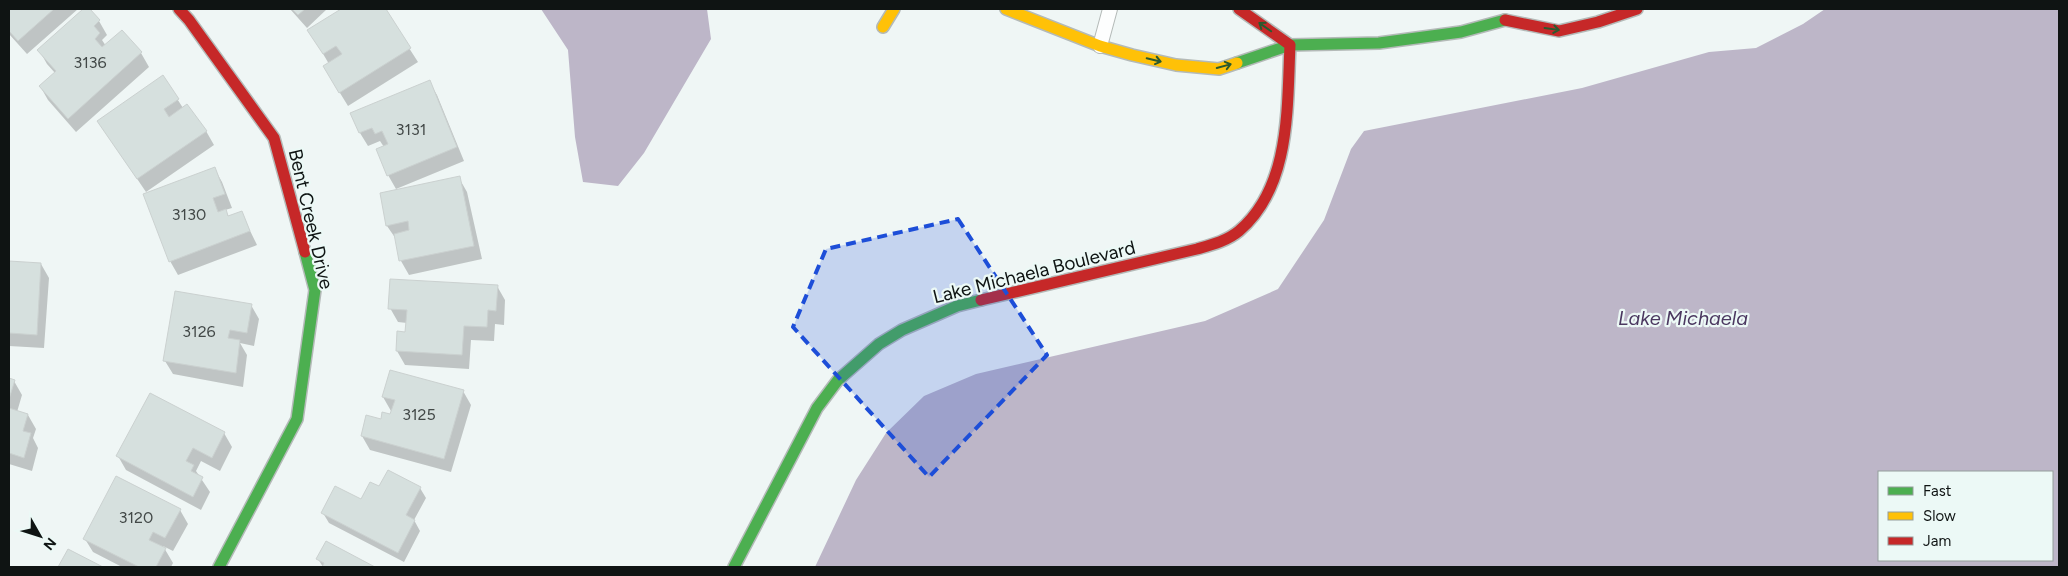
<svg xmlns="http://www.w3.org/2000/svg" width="2068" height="576" viewBox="0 0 2068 576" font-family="Figtree,sans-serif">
	<rect width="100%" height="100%" fill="#eff6f5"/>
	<path fill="#bdb6c8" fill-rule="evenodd" d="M541,9H707L711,39L644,153L618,186L583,182L575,137L568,50Z
		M1825,9H2059V567H815L856,480L886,433L924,396L976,374L1205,321L1278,289L1324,220L1351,149L1364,131L1582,88L1709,52L1756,48L1803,24ZM1879,472H2052V560H1879Z"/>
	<path fill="#0003" d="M9,9H78L27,54L9,34Z
		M85,9H88L99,21L107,35L102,40L106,46L122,32L141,53L149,67L76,132L48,100L40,86L55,73L47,64L39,50Z
		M290,9H327L307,28Z
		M343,9H384L418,62L348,106L332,80L329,64L309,30Z
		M163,77L183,108L206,131L214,145L146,192L98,121Z
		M429,82L437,95L464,161L396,189L388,175L384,147L380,141L368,146L360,133Z
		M214,168L222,182L232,208L225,210L229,217L241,212L257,245L178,275L170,261Z
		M459,178L467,192L482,259L409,275L401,261L396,239L387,226L382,194Z
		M9,262L41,264L49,278L44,348L9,346Z
		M497,286L505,300L504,325L495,324L494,341L471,340L469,369L405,365L397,351L407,333V323L398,322L390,308Z
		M251,305L259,319L254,346L240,343L247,355L243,387L173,374L165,361Z
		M9,379L14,381L22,395L17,412L28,415L36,429L33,438L38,448L32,471L9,464Z
		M463,391L471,405L451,472L370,450L362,436L382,420L391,416V411L383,397Z
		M151,394L224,433L232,447L220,471L201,461L196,471L210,492L201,510L126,470L118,456Z
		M117,477L180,510L188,524L173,551L163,546L173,563L171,567H122L93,552L85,539Z
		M380,488H420L426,498L414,520L420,531L404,562L329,523L323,513L361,501Z
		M327,543L373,567H323L318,559Z"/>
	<path fill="#d6e0de" stroke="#cbd1d0" d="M9,9H54L18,41L9,31Z
		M83,9H90L100,20L94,26L100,33L95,39L102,47L122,30L142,52L68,119L39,86L56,71L37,50Z
		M292,9H305L298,15Z
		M341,9H386L411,48L339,93L323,66L342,54L336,46L323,54L307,30Z
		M163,75L179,99L164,109L169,117L187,104L207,131L137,179L97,121Z
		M430,80L457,147L387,176L376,149L388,144L382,131L375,134L372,128L359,133L350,113Z
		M215,167L225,194L213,198L218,212L226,209L228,216L242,211L250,231L169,262L143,194Z
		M460,176L474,246L399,261L394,234L409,230L408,221L386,226L380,193Z
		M9,261L41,263L37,335L9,333Z
		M390,279L498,285L496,311L488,310L487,327L464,326L462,355L396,351L397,331L405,332L407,310L388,309Z
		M175,291L252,304L247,333L230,330L228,338L240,340L236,373L163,361Z
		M390,370L464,390L444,459L361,436L366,415L381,419L382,412L390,414L395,400L382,397Z
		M9,378L15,380L9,399Z
		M150,393L225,432L212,458L193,448L186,461L194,465L191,471L203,477L193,497L116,456Z
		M9,408L28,414L23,431L31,433L24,458L9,453Z
		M388,470L421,487L406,515L415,520L398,553L321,513L335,486L361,499L370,482L379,486Z
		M116,476L181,509L165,538L153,532L149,540L166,548L156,567H139L83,539Z
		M326,541L375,567H322L324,563L316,559Z
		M68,549L103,567H58Z"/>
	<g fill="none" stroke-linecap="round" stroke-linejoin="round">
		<g stroke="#b4bab8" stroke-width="16">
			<path id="lane" d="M1100,46L1110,9"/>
		</g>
		<g stroke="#b4bab8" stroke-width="14">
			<path id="fast" d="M1237,63L1290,45L1379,43L1461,32L1505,20
				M219,567L297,419L315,290L305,252
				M734,567L817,408L838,380L879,344L902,330L957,306L981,300"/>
		</g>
		<g stroke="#b4bab8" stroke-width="14">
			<path id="slow" d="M1006,9L1100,46L1132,55L1176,65L1219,69L1237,63
				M883,27L894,9"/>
		</g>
		<g stroke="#b4bab8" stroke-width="14">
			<path id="jam" d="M179,9L189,20L274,138L305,252
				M1239,9L1290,45
				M1505,20L1559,31L1598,22L1637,9
				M981,300L1197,249C1211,245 1227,241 1239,231C1291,187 1287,107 1290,45"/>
		</g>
		<use href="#lane" stroke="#fdfefe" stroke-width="14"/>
		<use href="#fast" stroke="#4caf50" stroke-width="11"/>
		<use href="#slow" stroke="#ffc107" stroke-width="11"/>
		<use href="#jam" stroke="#c62828" stroke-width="11"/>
	</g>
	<defs><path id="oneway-shaft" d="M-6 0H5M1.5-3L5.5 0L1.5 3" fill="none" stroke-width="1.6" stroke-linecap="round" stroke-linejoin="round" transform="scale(1.25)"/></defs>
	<g stroke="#2a5a2e">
		<use href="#oneway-shaft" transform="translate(1265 27) rotate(-145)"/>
		<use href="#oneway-shaft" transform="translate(1552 29) rotate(8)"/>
		<use href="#oneway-shaft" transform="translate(1154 60) rotate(13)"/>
		<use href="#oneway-shaft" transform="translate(1224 66) rotate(-15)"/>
	</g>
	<path fill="#1d4ed8" fill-opacity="0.2" stroke="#1d4ed8" stroke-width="4" stroke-dasharray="10 6" stroke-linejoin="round" d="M958,219L1047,355L929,477L793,327L826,249Z"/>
	<g text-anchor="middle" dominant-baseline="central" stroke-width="4.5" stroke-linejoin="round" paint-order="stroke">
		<g font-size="16" fill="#424847">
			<text x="90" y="62">3136</text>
			<text x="411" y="129">3131</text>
			<text x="189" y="214">3130</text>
			<text x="199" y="331">3126</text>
			<text x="419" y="414">3125</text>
			<text x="136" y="517">3120</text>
		</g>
		<g font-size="19" fill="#0f1413" stroke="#ecf9f6">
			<text transform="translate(311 219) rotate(77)">Bent Creek Drive</text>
			<text transform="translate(1034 272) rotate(-14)">Lake Michaela Boulevard</text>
		</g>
		<g font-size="20" font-style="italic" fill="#4b3860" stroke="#ecf9f6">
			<text x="1683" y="318">Lake Michaela</text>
		</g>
	</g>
	<rect width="2068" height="576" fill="none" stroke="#0f1413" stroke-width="20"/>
	<rect x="1878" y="471" width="175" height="90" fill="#ecf9f6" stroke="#949d9b"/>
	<rect x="1888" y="487" width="25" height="8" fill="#4caf50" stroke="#949d9b"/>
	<text x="1923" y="496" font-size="15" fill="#0f1413">Fast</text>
	<rect x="1888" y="512" width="25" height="8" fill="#ffc107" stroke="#949d9b"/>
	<text x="1923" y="521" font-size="15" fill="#0f1413">Slow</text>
	<rect x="1888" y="537" width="25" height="8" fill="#c62828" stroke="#949d9b"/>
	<text x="1923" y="546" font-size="15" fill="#0f1413">Jam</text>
	<g transform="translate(40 536) rotate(129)" stroke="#ecf9f6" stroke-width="4" paint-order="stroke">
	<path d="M0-4L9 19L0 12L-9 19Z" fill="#0f1413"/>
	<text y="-8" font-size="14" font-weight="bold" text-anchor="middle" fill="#0f1413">N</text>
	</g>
</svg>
